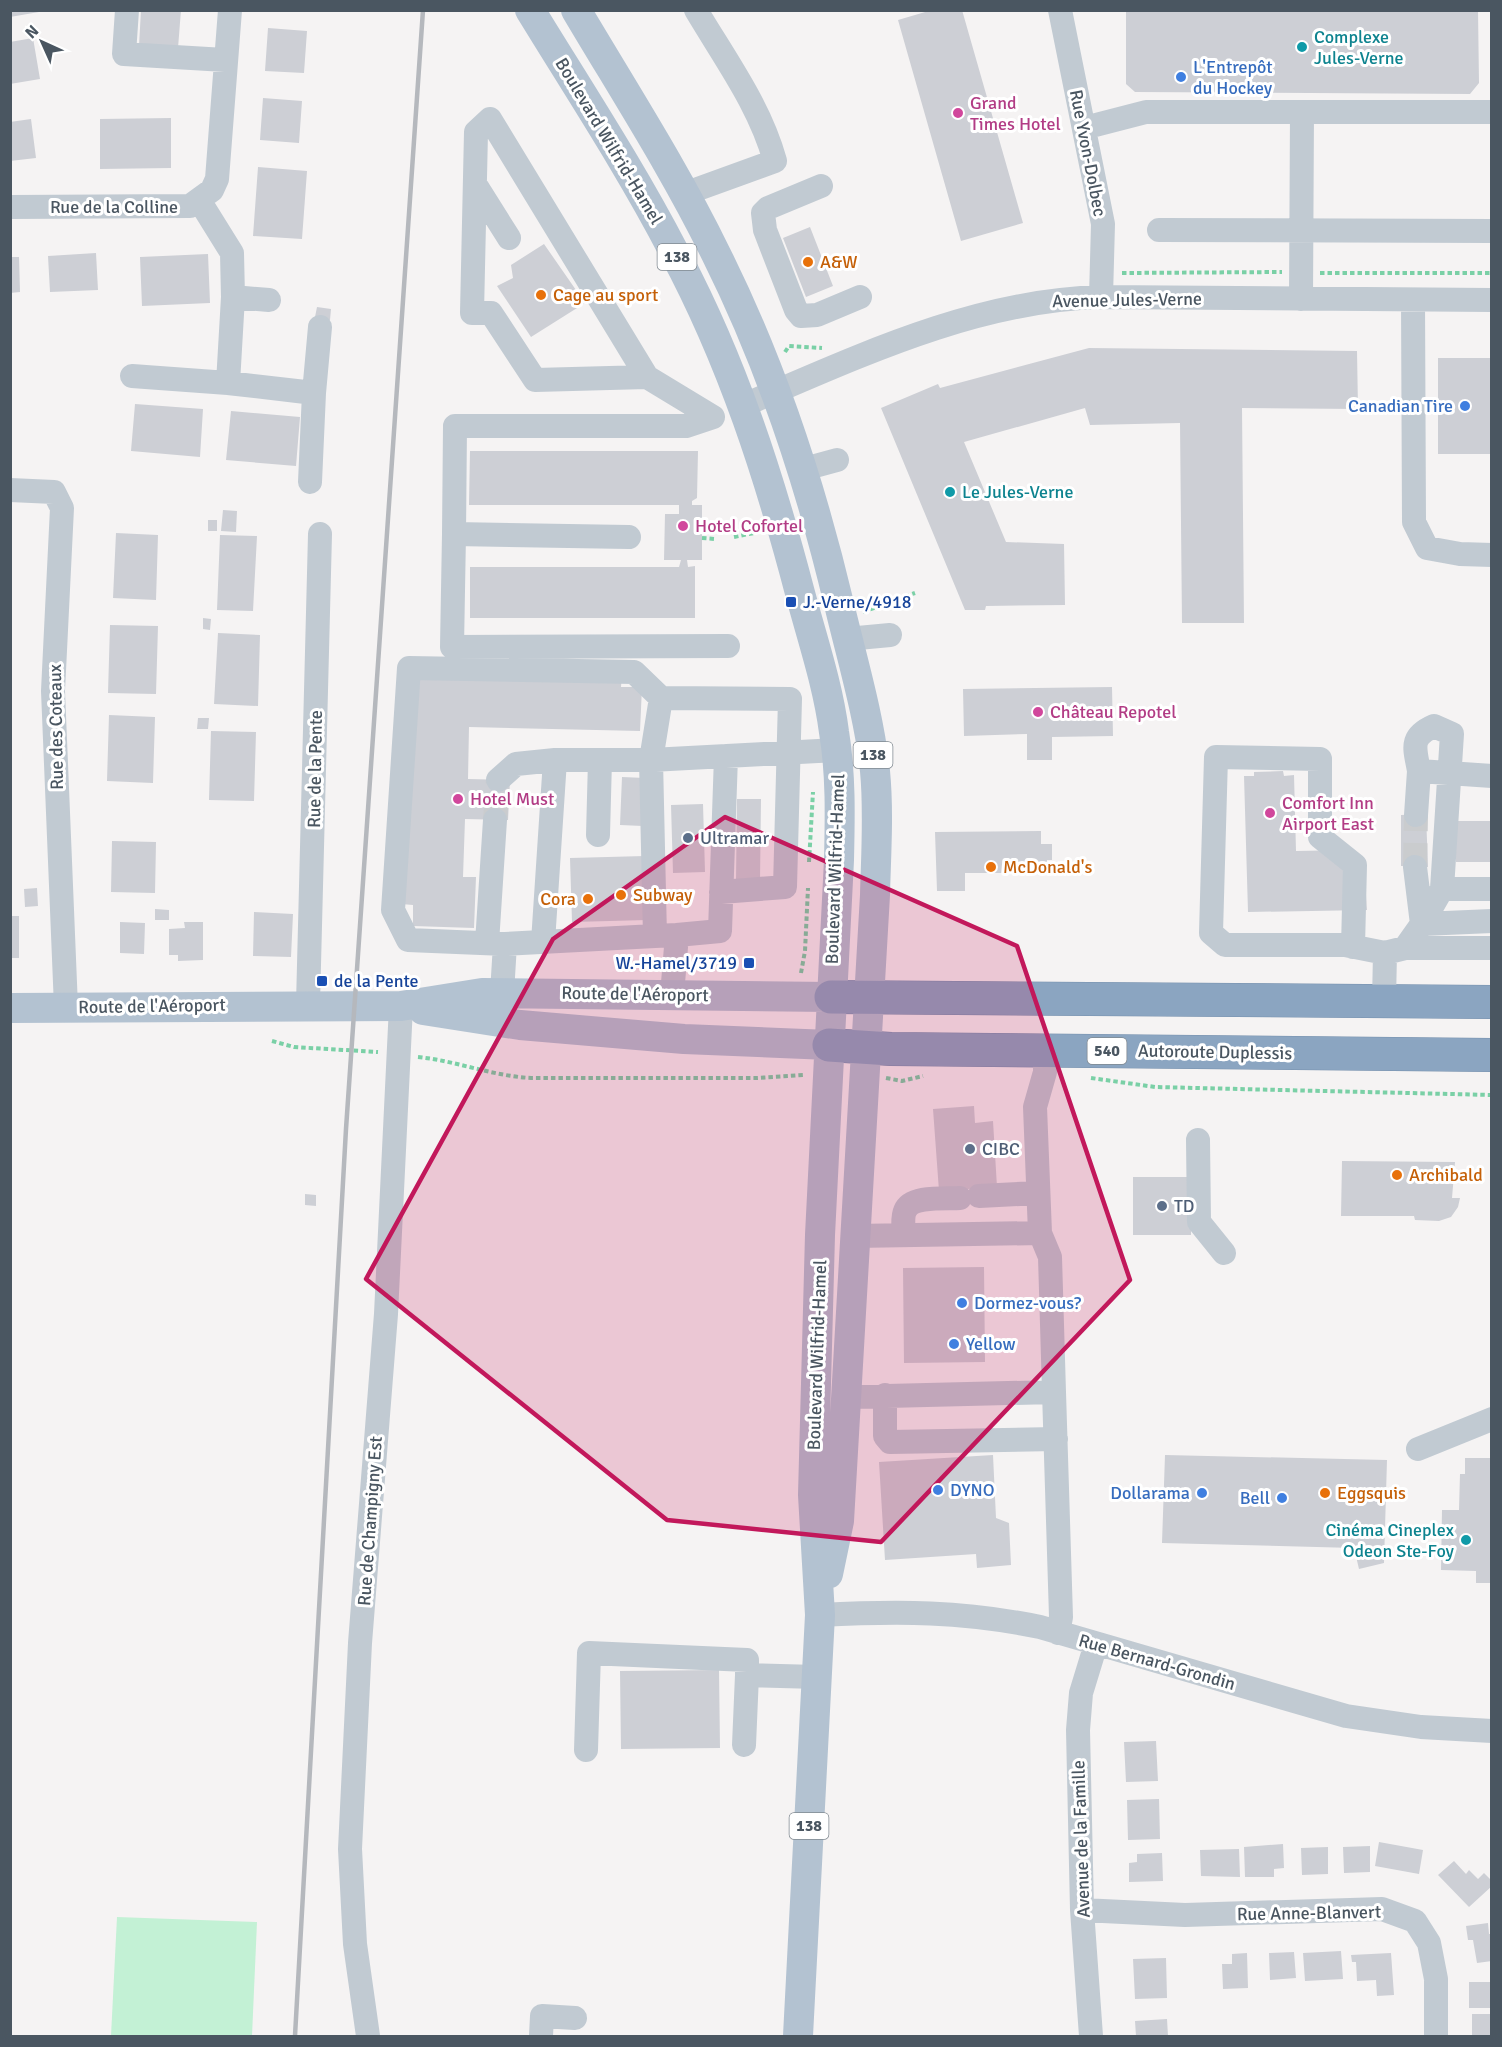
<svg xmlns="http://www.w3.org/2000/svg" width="1502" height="2047" viewBox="0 0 1502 2047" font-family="Signika,sans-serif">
	<rect width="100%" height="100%" fill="#f5f3f3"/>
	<path fill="#c3f1d5" d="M117,1917L257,1922L252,2036H111Z"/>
	<path fill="#cdcfd5" d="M10,10H39V12L10,17Z
		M141,10H181L178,48L139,46Z
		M932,10H962L1023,223L961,241L898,20Z
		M1126,10H1478L1479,83L1470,94L1135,92L1126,84Z
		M268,28L307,31L304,73L265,71Z
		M33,38L40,79L10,84V42Z
		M263,98L302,101L299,143L260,140Z
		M171,118V168L100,169V119Z
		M31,119L36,158L10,161V122Z
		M258,167L307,171L302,239L253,236Z
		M810,227L833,286L806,297L783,238Z
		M544,244L585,303L531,337L497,286L513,278L511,265Z
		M96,253L98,290L50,292L48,256Z
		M208,254L210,303L142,306L140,257Z
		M10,257H19L20,292L10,293Z
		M317,307L331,309L330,320L315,317Z
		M1089,348L1357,351L1358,409L1242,408L1244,623H1182L1180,423L1090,425L1085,408L964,442L1006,542L1064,544L1065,605L986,606L985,610H965L881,408L938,384L940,388Z
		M1438,358H1492V454H1438Z
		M135,404L203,409L200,457L131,451Z
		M231,411L300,417L296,466L226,460Z
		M470,451H698L697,498L692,501V505H702V560H687L688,567L695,566V618H470V567H679L681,560H664L665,514H679V505H469Z
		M223,510L237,511L236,532L221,531Z
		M208,520H217V531H208Z
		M116,533L158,535L156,600L113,598Z
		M220,535L257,536L253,611L217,610Z
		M203,618L211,619L210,630L203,629Z
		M110,625L158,626L156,694L108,693Z
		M218,633L260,635L258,706L214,704Z
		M415,671L622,674L621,687H642L640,731L469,727L468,779L510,780L508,820L465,819L463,877H476L474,928L413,926V905L401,904Z
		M1112,687L1113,736L1052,737V760H1027V734L964,736L963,689Z
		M109,715L155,717L153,783L107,781Z
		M198,718H209L208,729H197Z
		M211,731L256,732L254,801L209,800Z
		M1283,771L1284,776L1294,775L1296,851L1348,850L1365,879L1367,910L1248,912L1244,776H1254V772Z
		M622,777L645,778L643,826L620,825Z
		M737,799H761L760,880H736Z
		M703,804L705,872L673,873L671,805Z
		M1426,814L1428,867L1401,866V815Z
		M1456,821H1492V862H1456Z
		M1041,831V844H1052V860H1047L1046,873H965V891H937L935,832Z
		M112,841L156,842L155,893L111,892Z
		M645,856L647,920L572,922L570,858Z
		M37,888L38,906L25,907L24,889Z
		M155,909L169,910V920H155Z
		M254,912L293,914L291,957L253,956Z
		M10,916H19V958H10Z
		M120,922L145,923L144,954L120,953Z
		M184,922H203V960L178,961V955H169V929L185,928Z
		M974,1106L975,1123L993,1121L997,1187L939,1191L933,1109Z
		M1342,1161L1455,1162L1452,1198H1460L1458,1207L1451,1217L1439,1221L1415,1220L1414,1216H1341Z
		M1133,1177H1191V1235H1133Z
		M305,1194L316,1195V1206L305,1205Z
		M984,1267L985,1362L904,1363L903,1268Z
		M993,1455L996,1518L1009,1523L1011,1565L977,1568L976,1554L885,1560L879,1462Z
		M1165,1455L1387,1460L1384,1563L1359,1569L1354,1548L1162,1543Z
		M1465,1458H1492V1583H1476V1571L1441,1570L1442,1510H1459L1460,1474H1465Z
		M719,1670L720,1748L621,1749L620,1671Z
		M1156,1741L1158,1781L1126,1782L1124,1742Z
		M1159,1799L1160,1839L1128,1840L1127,1800Z
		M1379,1842L1423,1850L1419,1874L1375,1866Z
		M1283,1844L1284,1868L1274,1869V1877H1245L1244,1847Z
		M1370,1846V1872L1344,1873L1343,1847Z
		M1328,1847V1874L1302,1875L1301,1848Z
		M1239,1849L1240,1877L1201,1876L1200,1850Z
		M1162,1853L1163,1881L1129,1882V1863L1137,1862V1854Z
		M1454,1861L1466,1874L1469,1870L1478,1879L1484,1873L1492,1881V1886L1469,1907L1438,1875Z
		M1488,1923L1489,1934H1492V1961L1477,1963L1473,1940H1468L1466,1926Z
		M1341,1951L1343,1979L1305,1981L1303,1953Z
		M1294,1952L1296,1978L1270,1980L1269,1953Z
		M1247,1953L1248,1988L1223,1989L1222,1964H1232V1954Z
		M1391,1953L1394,1995L1377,1996L1376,1980L1357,1981L1356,1962H1352L1351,1955Z
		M1166,1958L1167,1998L1135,1999L1133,1959Z
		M1469,1982H1492V2008H1469Z
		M1472,2014H1492V2036H1472Z
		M1167,2019L1168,2036H1136L1135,2021Z"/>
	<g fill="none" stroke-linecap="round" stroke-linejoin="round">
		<path stroke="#caccce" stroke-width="24" stroke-dasharray="24 12" stroke-linecap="butt" d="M495,820L498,780
			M1415,867L1416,815"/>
		<g stroke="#7690ad" stroke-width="34">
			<path id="highway" d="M831,997L1492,1002
				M829,1045L891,1049L1492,1055"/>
		</g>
		<path stroke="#7ad0a6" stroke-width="4" stroke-dasharray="4.5 3" stroke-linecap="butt" d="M1122,273L1282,272
			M1320,273H1492
			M785,352L789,346L822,348
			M734,537L759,532
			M702,538L715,539
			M863,612L915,593
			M809,862L813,792
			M801,973L805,951L808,888
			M272,1041L294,1047L378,1052
			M418,1057C457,1061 492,1076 531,1078H756L804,1075
			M886,1078L902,1081L923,1076
			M1091,1078L1155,1087L1492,1095"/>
		<path stroke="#c1cad2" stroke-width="24" d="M127,10L124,54L225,60
			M1060,10L1103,224L1101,297
			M1084,128L1146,112H1492
			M475,184L509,238
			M821,186L768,208L763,213L765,230L796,310L801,316L817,315L860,297
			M684,194L775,161C760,106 725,59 696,10
			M199,200L232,253L233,297L269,300
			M10,207L190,206L212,190L217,179L230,10
			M1159,230L1492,231
			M1301,299L1302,112
			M1413,300L1414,522L1427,548L1460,554L1492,555
			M132,376L228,383L233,297
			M647,377L535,380L491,313H472L476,132L490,119L647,377L713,417
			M228,383L314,393L310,482
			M314,393L320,327
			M744,405C857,357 976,300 1101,297L1492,300
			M804,469L837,460
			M10,490L54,492L62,508L53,691L66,1007
			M454,534L455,426H686L713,417
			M629,537L454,534L452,647L728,646
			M847,639L890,635
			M661,698L651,760L655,936L677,935L672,995
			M555,760H651L837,750
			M498,780L516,764L555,760L543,942
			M1416,815L1419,771
			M598,835L600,760
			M1415,867L1422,924
			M1442,889H1492
			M1422,924L1442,889L1452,734L1434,726C1409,737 1415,748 1419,771L1492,776
			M677,935L720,931L726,756
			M487,943L495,820
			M505,944L655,936
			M1353,947L1355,865L1320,837V759L1216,757L1211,933L1225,945H1345L1385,953L1384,1001
			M1405,948H1492
			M1385,953L1405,948L1422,924L1492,921
			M502,993L505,944L408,940L393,910L409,668L634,672L661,698L790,699L785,887L721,892
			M308,1004L320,534
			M1045,1050V1072L1035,1107L1040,1233L1050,1257L1054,1392
			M1198,1140L1199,1222L1224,1253
			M979,1196L1038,1193
			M903,1235C904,1228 902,1217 905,1211C911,1195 946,1199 960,1198
			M855,1236L1040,1233
			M885,1395V1436L890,1442L1056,1439
			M846,1397L1054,1392L1061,1617L1058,1633
			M1418,1449L1492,1419
			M820,1615C899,1611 962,1611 1040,1627L1346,1716L1421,1727L1492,1731
			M744,1745L747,1675
			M586,1750L589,1653L747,1660V1675L817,1677
			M1082,1910L1185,1915L1382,1909L1415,1921L1429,1943L1436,1979V2036
			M368,2036L355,1944L350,1849L360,1643L386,1314L401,1006
			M541,2036L542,2016L575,2018
			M1091,2036L1082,1910L1078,1730L1081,1693L1096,1644"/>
		<path stroke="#b3c2d1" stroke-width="30" d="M530,10C579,90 631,169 674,252C732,360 769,475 800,593C812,638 828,685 834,732C841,774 840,817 839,860L820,1235L813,1495L820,1615L798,2036
			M576,10C624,91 675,170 716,254C772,366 810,482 839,604C852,659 869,715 875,771C879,812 876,854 875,895L839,1521L828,1574
			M10,1008L401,1006L482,993L831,997
			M423,1010L520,1025L684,1039L829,1045"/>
		<use href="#highway" stroke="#8ba5c1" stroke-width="33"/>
		<path stroke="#b5b8bd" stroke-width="4.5" d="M295,2036L346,1129L423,10"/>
	</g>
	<path fill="#c2185b" fill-opacity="0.2" stroke="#c2185b" stroke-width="4.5" stroke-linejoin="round" d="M725,817L1017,946L1130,1280L881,1542L667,1520L366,1279L553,939Z"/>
	<g fill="#0f9aa8" stroke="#fff" stroke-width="2">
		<circle cx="1302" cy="47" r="6"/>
		<circle cx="950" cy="492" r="6"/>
		<circle cx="1466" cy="1540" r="6"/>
	</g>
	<g fill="#3f7fe0" stroke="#fff" stroke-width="2">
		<circle cx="1181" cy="77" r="6"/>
		<circle cx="1465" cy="406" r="6"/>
		<circle cx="962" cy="1303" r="6"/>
		<circle cx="954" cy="1344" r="6"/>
		<circle cx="938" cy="1490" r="6"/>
		<circle cx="1202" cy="1493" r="6"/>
		<circle cx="1282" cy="1498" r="6"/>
	</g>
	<g fill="#d1479c" stroke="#fff" stroke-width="2">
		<circle cx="958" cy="113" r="6"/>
		<circle cx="683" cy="526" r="6"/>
		<circle cx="1038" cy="712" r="6"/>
		<circle cx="458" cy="799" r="6"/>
		<circle cx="1270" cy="813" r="6"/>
	</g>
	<g fill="#e8710a" stroke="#fff" stroke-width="2">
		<circle cx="808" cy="262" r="6"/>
		<circle cx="541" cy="295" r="6"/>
		<circle cx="991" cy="867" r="6"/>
		<circle cx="621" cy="895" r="6"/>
		<circle cx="588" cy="899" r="6"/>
		<circle cx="1397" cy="1175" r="6"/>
		<circle cx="1325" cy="1493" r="6"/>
	</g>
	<g fill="#1a4fb4" stroke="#fff" stroke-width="2">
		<rect x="785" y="596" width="12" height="12" rx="3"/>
		<rect x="743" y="957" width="12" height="12" rx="3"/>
		<rect x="316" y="975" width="12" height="12" rx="3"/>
	</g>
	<g fill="#5c6f8a" stroke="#fff" stroke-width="2">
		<circle cx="688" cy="838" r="6"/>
		<circle cx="970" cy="1149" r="6"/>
		<circle cx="1162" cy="1206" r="6"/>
	</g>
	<g text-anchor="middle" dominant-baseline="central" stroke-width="6" stroke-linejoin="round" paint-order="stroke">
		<g fill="#fff" stroke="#808990" stroke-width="1.5">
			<rect x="657.5" y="244" width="39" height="26" rx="4.5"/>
			<rect x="853.5" y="742" width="39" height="26" rx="4.5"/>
			<rect x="1087.5" y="1038" width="39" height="26" rx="4.5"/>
			<rect x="789.5" y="1813" width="39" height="26" rx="4.5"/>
		</g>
		<g font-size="16" font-weight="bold" fill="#4a5661">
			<text x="677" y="257">138</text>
			<text x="873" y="755">138</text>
			<text x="1107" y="1051">540</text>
			<text x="809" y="1826">138</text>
		</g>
		<g font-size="18" fill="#0d838f" stroke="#fff" text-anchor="start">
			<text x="1314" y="37">Complexe<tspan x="1314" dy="21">Jules-Verne</tspan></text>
			<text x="962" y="492">Le Jules-Verne</text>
			<text x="1454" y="1530" text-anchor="end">Cinéma Cineplex<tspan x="1454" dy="21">Odeon Ste-Foy</tspan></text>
		</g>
		<g font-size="18" fill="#366cbe" stroke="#fff" text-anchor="start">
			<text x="1193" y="67">L'Entrepôt<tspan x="1193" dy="21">du Hockey</tspan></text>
			<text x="1453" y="406" text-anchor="end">Canadian Tire</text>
			<text x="974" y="1303">Dormez-vous?</text>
			<text x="966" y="1344">Yellow</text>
			<text x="950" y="1490">DYNO</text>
			<text x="1190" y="1493" text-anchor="end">Dollarama</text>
			<text x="1270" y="1498" text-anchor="end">Bell</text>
		</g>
		<g font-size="18" fill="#b23c85" stroke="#fff" text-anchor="start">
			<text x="970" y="103">Grand<tspan x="970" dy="21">Times Hotel</tspan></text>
			<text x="695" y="526">Hotel Cofortel</text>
			<text x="1050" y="712">Château Repotel</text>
			<text x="470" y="799">Hotel Must</text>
			<text x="1282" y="803">Comfort Inn<tspan x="1282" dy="21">Airport East</tspan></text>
		</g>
		<g font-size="18" fill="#4a5661" stroke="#fff">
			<text transform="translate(609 141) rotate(59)">Boulevard Wilfrid-Hamel</text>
			<text transform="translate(1088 153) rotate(79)">Rue Yvon-Dolbec</text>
			<text x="114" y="207">Rue de la Colline</text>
			<text transform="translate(1127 300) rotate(-1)">Avenue Jules-Verne</text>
			<text transform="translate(56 727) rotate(-91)">Rue des Coteaux</text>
			<text transform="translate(315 769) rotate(-89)">Rue de la Pente</text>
			<text transform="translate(835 869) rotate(-88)">Boulevard Wilfrid-Hamel</text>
			<text transform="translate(635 994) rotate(1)">Route de l'Aéroport</text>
			<text transform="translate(152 1006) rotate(-1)">Route de l'Aéroport</text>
			<text transform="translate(1215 1052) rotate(1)">Autoroute Duplessis</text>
			<text transform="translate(817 1355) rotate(-88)">Boulevard Wilfrid-Hamel</text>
			<text transform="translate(370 1521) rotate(-86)">Rue de Champigny Est</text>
			<text transform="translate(1157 1662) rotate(16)">Rue Bernard-Grondin</text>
			<text transform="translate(1081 1839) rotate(-92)">Avenue de la Famille</text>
			<text transform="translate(1309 1913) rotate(-1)">Rue Anne-Blanvert</text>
		</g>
		<g font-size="18" fill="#c56008" stroke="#fff" text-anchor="start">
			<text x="820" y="262">A&amp;W</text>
			<text x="553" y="295">Cage au sport</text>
			<text x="1003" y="867">McDonald's</text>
			<text x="633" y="895">Subway</text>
			<text x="576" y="899" text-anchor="end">Cora</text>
			<text x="1409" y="1175">Archibald</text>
			<text x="1337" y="1493">Eggsquis</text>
		</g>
		<g font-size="18" fill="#164399" stroke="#fff" text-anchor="start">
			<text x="803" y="602">J.-Verne/4918</text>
			<text x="737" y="963" text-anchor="end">W.-Hamel/3719</text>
			<text x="334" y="981">de la Pente</text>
		</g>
		<g font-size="18" fill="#4e5e75" stroke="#fff" text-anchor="start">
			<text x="700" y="838">Ultramar</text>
			<text x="982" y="1149">CIBC</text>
			<text x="1174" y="1206">TD</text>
		</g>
	</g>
	<rect width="1502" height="2047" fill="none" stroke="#4a5661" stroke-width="24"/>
	<g transform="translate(42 42) rotate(315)" stroke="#ffffff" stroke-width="4.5" paint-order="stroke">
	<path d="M0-4.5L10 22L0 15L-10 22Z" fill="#4a5661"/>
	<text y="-9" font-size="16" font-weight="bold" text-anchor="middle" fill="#4a5661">N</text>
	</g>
</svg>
